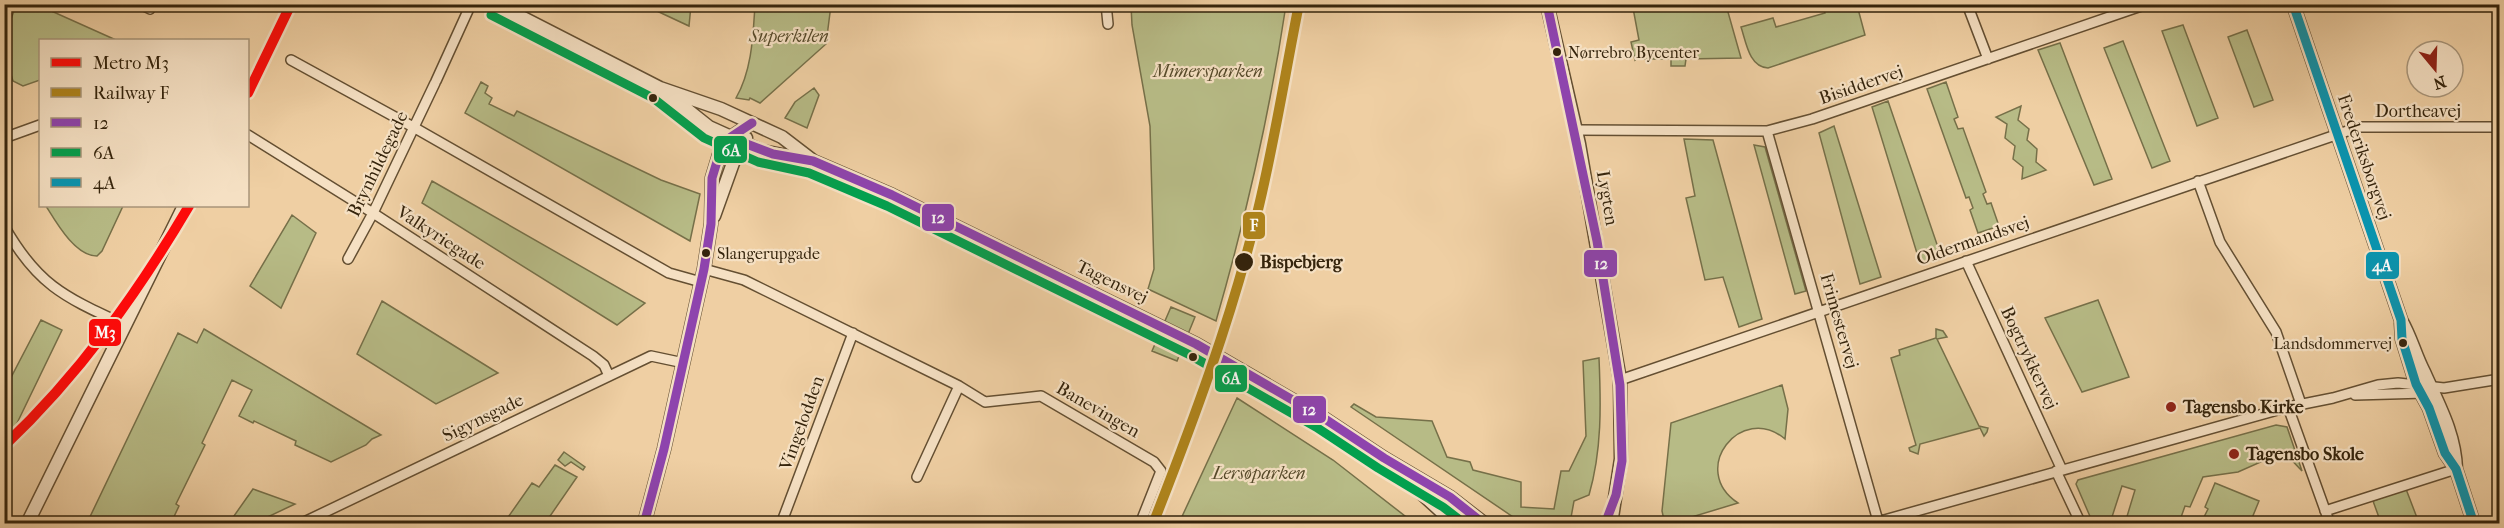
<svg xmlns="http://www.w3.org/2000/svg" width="2504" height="528" viewBox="0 0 2504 528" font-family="'IM FELL French Canon',serif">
	<rect width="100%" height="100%" fill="#efcfa3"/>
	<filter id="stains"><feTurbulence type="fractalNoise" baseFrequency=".00333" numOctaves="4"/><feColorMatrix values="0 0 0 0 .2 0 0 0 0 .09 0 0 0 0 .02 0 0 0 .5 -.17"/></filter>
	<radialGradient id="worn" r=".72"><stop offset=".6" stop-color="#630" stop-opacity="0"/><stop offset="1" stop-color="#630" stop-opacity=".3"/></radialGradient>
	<path fill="#b7bb86" stroke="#767049" stroke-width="1.5" d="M17,4L38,5L116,40H40V80L23,86L13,81C2,45 2,39 17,4Z
		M1650,4L1726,5L1741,58L1686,59L1685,66H1671V59H1643L1642,54L1635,60L1631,42L1639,40L1633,8Z
		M1843,4L1857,5L1865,35L1768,68C1749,67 1746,42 1741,27L1773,18L1776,27L1825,13L1824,10Z
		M644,5H691L689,26Z
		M755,5H831L826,44L760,103L750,98L749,100L736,98C752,70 753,36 755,5Z
		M1131,5H1286C1270,112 1246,217 1216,321L1148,289L1154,269L1150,126L1132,25Z
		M2183,25L2218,118L2197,126L2162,31Z
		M2247,30L2273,100L2254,107L2228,37Z
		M2123,41L2170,161L2152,168L2104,48Z
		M2060,43L2112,179L2094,185L2038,50Z
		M481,82L488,86L485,93L492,98L489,104L514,116L517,111L661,180L700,194L690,241L465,113Z
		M1946,82L1958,117L1954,119L1958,129L1963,128L1986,192L1983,194L1987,204L1991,203L1999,226L1978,233L1970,210L1973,208L1969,197L1966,198L1927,89Z
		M814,88L819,95L807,128L785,118L795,102Z
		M1888,101L1942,259L1920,263L1872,107Z
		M2021,106L2018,120L2029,129L2027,140L2037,149L2036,162L2046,170L2022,179L2023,167L2013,159L2015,146L2005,138L2007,124L1996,117Z
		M1834,126L1881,277L1860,284L1819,133Z
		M1684,139L1713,140L1762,319L1739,327L1723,277L1705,280L1686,198L1695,196Z
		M1754,145L1765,147L1806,291L1795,294Z
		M2494,163H2499V199L2497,200L2494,190Z
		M432,181L645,303L617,325L422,203Z
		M46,206H123L102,251L97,256C75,256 56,222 46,206Z
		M292,215L316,233L281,308L250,286Z
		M2098,300L2129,377L2082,392L2045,318Z
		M382,301L498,373L436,404L357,354Z
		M1171,307L1195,317L1177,361L1152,351Z
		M41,320L62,330L5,448V389Z
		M204,329L381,435L372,439L366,445L331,462L295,445L296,441L254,421L253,423L239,416L252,390L232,380L202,443L205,445L176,504L179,506L171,523H87L178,333L197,343Z
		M1936,329L1943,331L1947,337L1937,339L1979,426L1988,428L1987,432L1984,436L1980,428L1920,444L1918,454L1910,451L1909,448L1916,445L1891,358L1900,355L1899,350L1936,338Z
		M1599,358C1601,405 1602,450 1589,495L1574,501L1570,523H1522L1351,407L1354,404L1376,417L1432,421L1447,457L1470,462L1473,470L1521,482V507L1554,509L1561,471H1569L1586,436L1583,361Z
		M1782,385L1788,409L1785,439C1741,402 1688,470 1738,503L1672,523L1664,520L1662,511L1671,423Z
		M1237,398L1333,460L1414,523H1179Z
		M2276,425L2287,427L2302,471L2285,453L2266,452L2263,461L2238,472L2203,477L2190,507L2185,506L2179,523H2125L2135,490L2122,486L2111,520L2092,521L2076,484L2078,480Z
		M564,452L585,467L583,470L571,462L565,466L558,460Z
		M555,465L577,477L548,519V523H504L532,483L539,487Z
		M2215,483L2259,501L2250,523H2201L2208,509L2205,507Z
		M253,489L295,504L255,523H229Z
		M2406,489L2419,523H2381L2373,501Z"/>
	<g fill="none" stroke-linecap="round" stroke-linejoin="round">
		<g stroke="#644f32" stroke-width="12">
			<path id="minor" d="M140,4L150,9L153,4
				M1106,4L1108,24
				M1967,4L1988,59
				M291,60L415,128L669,273L701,282
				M436,81L471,4
				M1576,130L1767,131L1812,119L2147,4
				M1767,131L1878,521
				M248,135L373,213L593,356L604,365L609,376
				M4,138L40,125
				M2198,181L2220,242L2276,332L2301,404
				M4,226C38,286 65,297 125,325
				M348,259L373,213L435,83
				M1966,261L2062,470
				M704,269L744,280L959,386L985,402L1041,396L1154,462L1161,471L1140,524
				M1620,380L2359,127H2500
				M2355,395L2425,393
				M2288,407L2330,524
				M2056,471L2081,524
				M917,477L959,386
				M2325,511L2456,469
				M300,524L651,356L684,363
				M781,524L853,333
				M1870,524L2288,407L2333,398L2378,385L2398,383L2444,388L2500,379"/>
		</g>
		<g stroke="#644f32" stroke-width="15">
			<path id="tertiary" d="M496,4L660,88L721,109L782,137L812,160
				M1547,4L1579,144L1620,380L1621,459L1611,524
				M2293,4L2401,320C2411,337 2415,355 2424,372C2438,404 2455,433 2456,469
				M660,88L709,127L762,151L813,161L892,195L1196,344L1322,417L1384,458L1450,497L1485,524
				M714,216L733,163L746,138
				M2401,323L2402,339L2416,384L2429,408L2445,453L2456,469L2474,524
				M1397,471L1455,524
				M27,524L184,206
				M644,524L664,449L704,269L711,224L712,178L719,155L731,137L752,123"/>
		</g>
		<use href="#minor" stroke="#f5e0c3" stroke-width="9"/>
		<use href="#tertiary" stroke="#f5e0c3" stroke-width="12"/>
		<g stroke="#f5e0c3" stroke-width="14">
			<path id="bus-1" d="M1547,4L1597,241L1620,385L1622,461L1616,495L1605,524
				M744,143L773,154L813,161L892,195L1196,344L1322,417L1384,458L1450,497L1484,524
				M644,524L664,449L704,269L711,224L712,178L719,155L731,137L752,123"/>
		</g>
		<g stroke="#f5e0c3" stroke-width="14">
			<path id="bus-2" d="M491,15L653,98L704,138L758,162L809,173L887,206L1190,355L1316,427L1378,468L1443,507L1465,524"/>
		</g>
		<g stroke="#f5e0c3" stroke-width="14">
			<path id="bus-3" d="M2293,4L2401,320L2402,339L2416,384L2429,408L2445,453L2456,469L2474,524"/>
		</g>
		<use href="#bus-1" stroke="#8e44ad" stroke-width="9"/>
		<use href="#bus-2" stroke="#03a04e" stroke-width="9"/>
		<use href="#bus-3" stroke="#0895b1" stroke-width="9"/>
		<g stroke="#f5e0c3" stroke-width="15">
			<path id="rail-1" d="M1153,524C1193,422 1231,320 1257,214C1274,145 1285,74 1299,4"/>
		</g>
		<use href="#rail-1" stroke="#ae831b" stroke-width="10"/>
		<g stroke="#f5e0c3" stroke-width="15">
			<path id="metro-1" d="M248,93L291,4
				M4,446C79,375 137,294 189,206"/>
		</g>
		<use href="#metro-1" stroke="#ff0a0a" stroke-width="10"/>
	</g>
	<g fill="#35240c" stroke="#f5e0c3" stroke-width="2">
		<circle cx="1557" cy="52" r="5"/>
		<circle cx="653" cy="98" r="5"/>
		<circle cx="706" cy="253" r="5"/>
		<circle cx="1244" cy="262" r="10"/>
		<circle cx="2403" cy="343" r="5"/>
		<circle cx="1193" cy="357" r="5"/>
	</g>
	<g fill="#8f2418" stroke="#f5e0c3" stroke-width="2">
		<circle cx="2171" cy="407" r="6"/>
		<circle cx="2234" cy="454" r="6"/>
	</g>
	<g text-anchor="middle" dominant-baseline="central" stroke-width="4.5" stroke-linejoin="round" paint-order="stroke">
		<g font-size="16" fill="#35240c" stroke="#f5e0c3" text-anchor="start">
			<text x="1568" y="52">Nørrebro Bycenter</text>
			<text x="717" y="253">Slangerupgade</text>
			<text x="2392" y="343" text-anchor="end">Landsdommervej</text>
		</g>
		<g font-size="18" font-style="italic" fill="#564a2a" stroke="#f5e0c3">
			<text x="789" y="36">Superkilen</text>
			<text x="1208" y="71">Mimersparken</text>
			<text x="1259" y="473">Lersøparken</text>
		</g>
		<g font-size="18" fill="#35240c" stroke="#f5e0c3">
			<text transform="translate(1861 85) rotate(-19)">Bisiddervej</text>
			<text x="2418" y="111">Dortheavej</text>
			<text transform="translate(2364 157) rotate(71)">Frederiksborgvej</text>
			<text transform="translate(378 164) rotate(-64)">Brynhildegade</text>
			<text transform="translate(1607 198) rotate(80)">Lygten</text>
			<text transform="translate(441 238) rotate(33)">Valkyriegade</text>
			<text transform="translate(1973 241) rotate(-19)">Oldermandsvej</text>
			<text transform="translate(1112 282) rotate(26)">Tagensvej</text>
			<text transform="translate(1839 321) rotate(74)">Frimestervej</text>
			<text transform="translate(2029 358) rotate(65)">Bogtrykkervej</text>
			<text transform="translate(1098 410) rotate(30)">Banevingen</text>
			<text transform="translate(483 418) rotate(-26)">Sigynsgade</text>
			<text transform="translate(802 423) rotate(-70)">Vingelodden</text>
		</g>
		<g font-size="18" font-weight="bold" fill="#35240c" stroke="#f5e0c3" text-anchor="start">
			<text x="1260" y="262">Bispebjerg</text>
		</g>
		<g font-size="18" font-weight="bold" fill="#35240c" stroke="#f5e0c3" text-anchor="start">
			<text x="2183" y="407">Tagensbo Kirke</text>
			<text x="2246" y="454">Tagensbo Skole</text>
		</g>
	</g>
	<g stroke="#f5e0c3" stroke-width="2">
		<rect x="713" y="135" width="35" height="29" rx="6" fill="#03a04e"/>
		<rect x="921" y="203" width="34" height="29" rx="6" fill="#8e44ad"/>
		<rect x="1242" y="211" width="24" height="29" rx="6" fill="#ae831b"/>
		<rect x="1583" y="249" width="35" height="29" rx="6" fill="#8e44ad"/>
		<rect x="2365" y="251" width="35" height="29" rx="6" fill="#0895b1"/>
		<rect x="88" y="318" width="34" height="29" rx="6" fill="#ff0a0a"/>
		<rect x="1214" y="364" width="34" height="29" rx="6" fill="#03a04e"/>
		<rect x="1292" y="395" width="35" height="29" rx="6" fill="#8e44ad"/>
	</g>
	<g font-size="16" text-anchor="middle" font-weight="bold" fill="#fff">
		<text x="731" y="156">6A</text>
		<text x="938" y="223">12</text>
		<text x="1254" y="231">F</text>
		<text x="1601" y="269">12</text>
		<text x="2382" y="271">4A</text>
		<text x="105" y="338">M3</text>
		<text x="1231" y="384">6A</text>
		<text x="1309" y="415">12</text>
	</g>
	<rect width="2504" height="528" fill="none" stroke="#efcfa3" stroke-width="24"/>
	<rect x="6" y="6" width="2492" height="516" fill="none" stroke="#35240c" stroke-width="3"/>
	<rect x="12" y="12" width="2480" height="504" fill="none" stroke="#35240c" stroke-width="1.5"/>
	<rect x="39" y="39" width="210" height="168" fill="#f5e0c3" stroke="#a8957a" stroke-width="1.5"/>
	<rect x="51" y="58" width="30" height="9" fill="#ff0a0a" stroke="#a8957a" stroke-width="1.5"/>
	<text x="93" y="69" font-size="18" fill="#35240c">Metro M3</text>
	<rect x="51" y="88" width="30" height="9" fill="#ae831b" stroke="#a8957a" stroke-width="1.5"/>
	<text x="93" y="99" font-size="18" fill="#35240c">Railway F</text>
	<rect x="51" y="118" width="30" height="9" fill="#8e44ad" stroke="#a8957a" stroke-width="1.5"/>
	<text x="93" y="129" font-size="18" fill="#35240c">12</text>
	<rect x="51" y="148" width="30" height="9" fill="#03a04e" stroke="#a8957a" stroke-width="1.5"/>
	<text x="93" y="159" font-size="18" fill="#35240c">6A</text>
	<rect x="51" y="178" width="30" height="9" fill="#0895b1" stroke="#a8957a" stroke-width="1.5"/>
	<text x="93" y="189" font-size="18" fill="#35240c">4A</text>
	<g transform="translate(2435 69) rotate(161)"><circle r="28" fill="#f5e0c3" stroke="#a8957a" stroke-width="1.5"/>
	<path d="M0-4.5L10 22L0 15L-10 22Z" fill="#8f2418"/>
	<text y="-9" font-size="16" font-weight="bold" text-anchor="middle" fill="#35240c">N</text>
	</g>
	<rect width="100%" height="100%" filter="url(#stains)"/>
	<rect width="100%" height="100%" fill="url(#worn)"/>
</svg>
